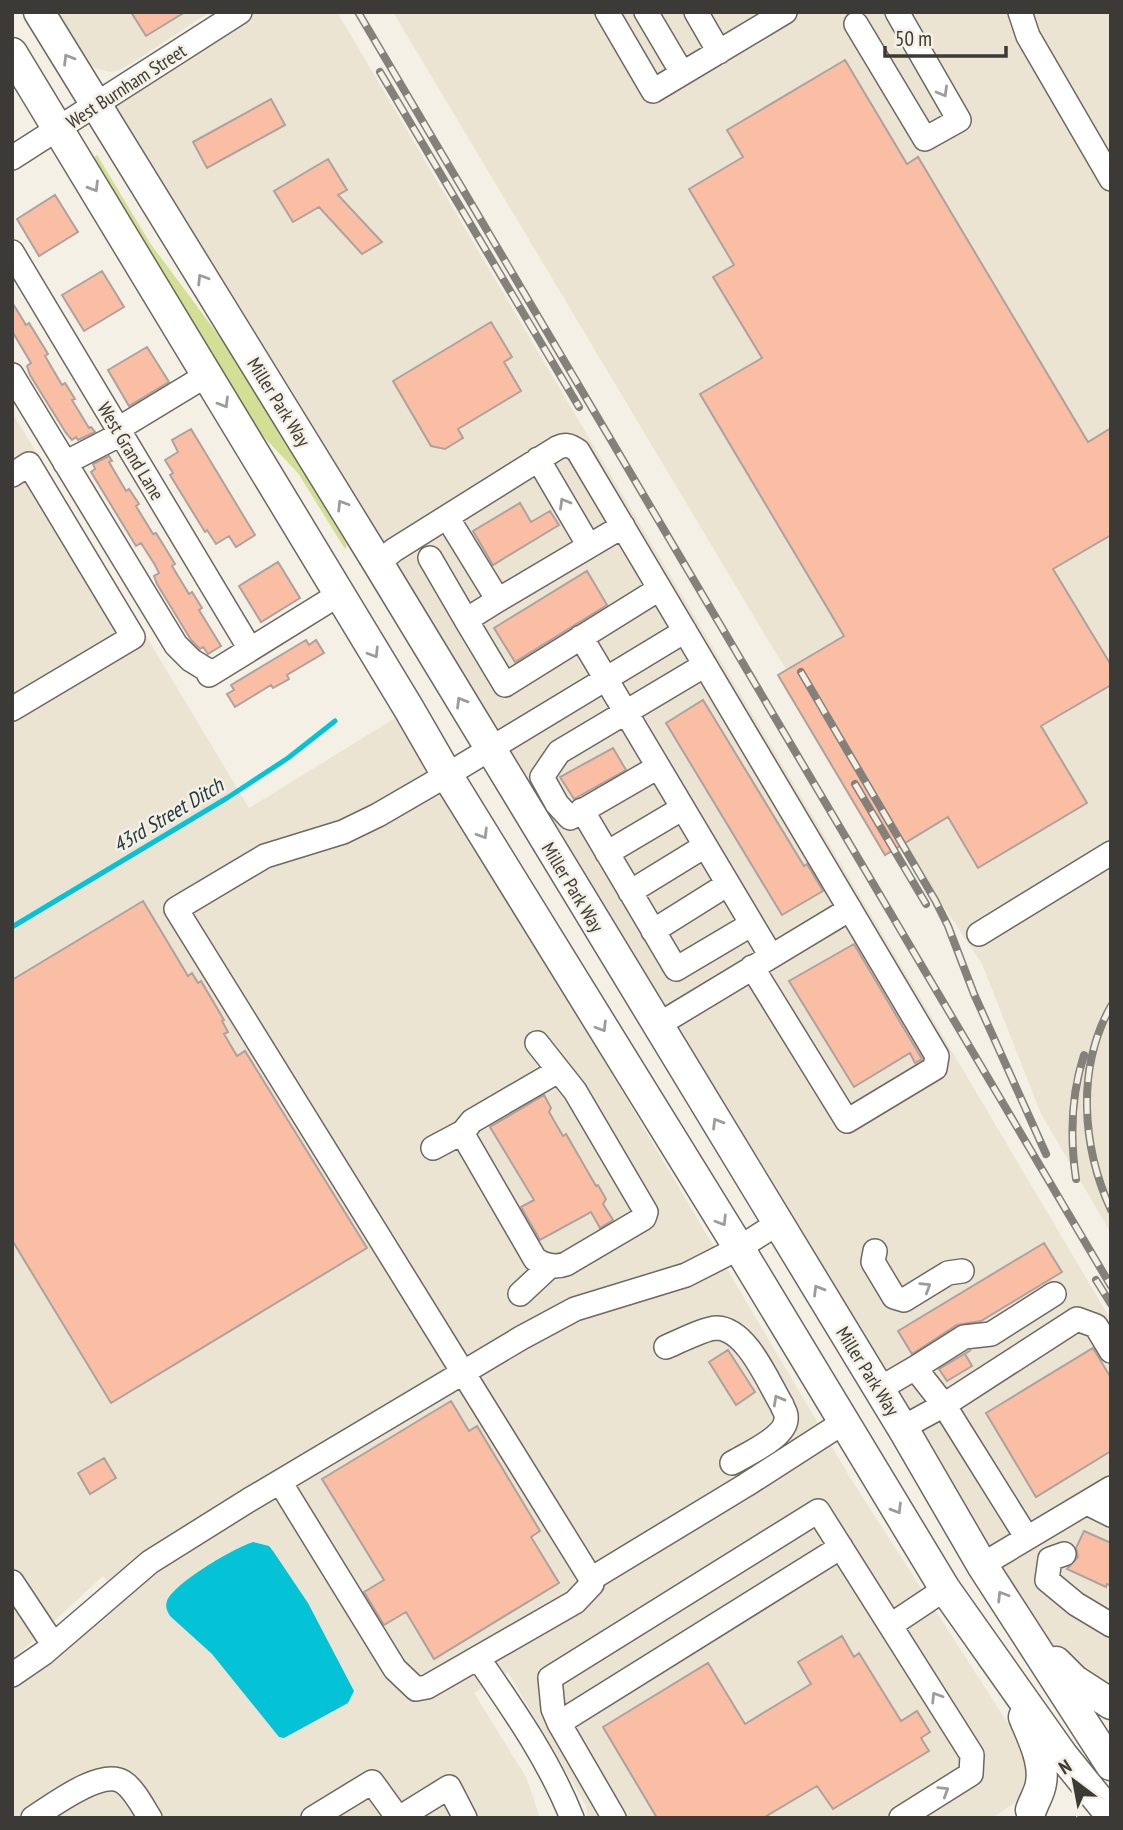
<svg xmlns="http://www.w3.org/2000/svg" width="1123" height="1830" viewBox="0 0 1123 1830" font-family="'PT Sans Narrow',sans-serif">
	<rect width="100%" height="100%" fill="#f5f0e6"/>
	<path fill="#ece4d3" d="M54,12H210L132,63L120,70L109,72L89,66Z
		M239,12H337L1111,1320V1704L1021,1627L96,106Z
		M393,12H1111V1233L1041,1114L982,964L777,655Z
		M12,412L249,808L400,715L851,1479L1018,1739L1032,1777L1016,1802L992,1818H588L586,1806L508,1672L474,1693L526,1777L540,1818H12V1687L39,1668L116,1596L103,1576L12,1660Z"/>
	<path fill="#d3df94" d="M97,155L150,243L225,344L344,539L347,546L345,549L298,473L259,432L93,158Z"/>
	<path fill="#05c3d6" d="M253,1542L269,1546L273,1551L308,1603L354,1691L348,1703L284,1738L279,1737L212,1654L170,1616C167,1611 165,1607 167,1601C174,1583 234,1548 253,1542Z"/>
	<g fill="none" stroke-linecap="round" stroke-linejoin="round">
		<path stroke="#05c3d6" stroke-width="5" d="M12,927L227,798L288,758L335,721"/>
	</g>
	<path fill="#fabea5" stroke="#ada29d" stroke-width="2" d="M131,12H185L146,36Z
		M845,60L907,164L918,157L1088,442L1111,428V535L1053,569L1111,665V685L1041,726L1087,803L978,868L948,817L885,855L778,675L844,636L700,394L762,358L713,277L734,265L689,189L743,157L727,130Z
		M271,99L285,125L207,168L193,142Z
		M328,159L347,190L338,195L382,242L362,254L319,207L293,222L274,191Z
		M55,195L78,232L39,256L17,219Z
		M102,271L124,307L84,331L62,295Z
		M12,302L26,325L29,323L48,354L45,356L62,385L65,383L75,399L72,400L89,428L91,427L95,432L78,440L76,437L72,440L66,433L30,375L27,366L31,363L12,331Z
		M491,322L512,357L504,362L521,391L458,429L463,438L445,449L431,446L393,381Z
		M147,347L169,382L129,406L108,370Z
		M191,429L255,535L236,547L229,536L216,544L207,530L205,532L170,475L173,473L165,460L178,452L172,440Z
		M109,456L112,461L109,462L126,491L129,489L139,504L136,506L153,534L156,533L175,564L172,566L189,594L192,592L202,608L199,610L221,646L208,654L203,647L200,649L191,640L157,584L154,576L159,573L155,565L141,543L136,546L91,472L95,469L93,464Z
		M520,503L531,522L550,511L559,525L493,565L473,531Z
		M278,562L300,598L261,622L239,586Z
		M587,571L607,605L515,662L494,628Z
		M306,640L309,645L316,640L324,653L287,675L289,679L273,688L271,685L235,707L227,694L234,690L231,685Z
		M703,700L804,866L807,864L823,891L782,915L666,723Z
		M613,748L626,770L574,799L560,777Z
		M143,901L188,976L192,973L198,983L201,981L224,1020L222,1021L228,1032L224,1034L237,1056L245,1051L367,1248L111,1403L12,1240V980Z
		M854,944L922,1059L915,1063L910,1053L854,1087L789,981Z
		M544,1095L551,1108L549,1112L563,1136L566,1134L596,1186L598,1185L606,1199L603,1204L613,1220L600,1228L591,1212L540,1240L521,1207L534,1200L490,1127Z
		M1044,1243L1062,1272L981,1321L957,1325L912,1354L898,1331Z
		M1093,1348L1111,1378V1451L1036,1497L986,1413Z
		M728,1350L755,1392L736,1405L709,1362Z
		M971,1350L965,1354L972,1366L947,1381L939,1369Z
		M451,1401L469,1431L477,1426L540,1531L531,1537L559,1583L434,1659L406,1612L384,1625L364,1592L384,1580L322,1479Z
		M104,1458L116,1478L90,1494L78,1473Z
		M1084,1531L1111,1543V1586L1107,1584L1106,1587L1067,1569L1078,1557L1076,1548Z
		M842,1636L854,1657L859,1653L901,1721L917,1711L930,1732L921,1738L929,1751L833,1809L817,1786L763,1818H657L603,1727L708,1663L745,1724L811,1684L798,1662Z"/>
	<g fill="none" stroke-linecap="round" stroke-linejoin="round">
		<g stroke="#6d6860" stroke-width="26">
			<path id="minor" d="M607,12L653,91L785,12
				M646,12L682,73
				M696,12L719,52
				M1020,12L1028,36L1111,179
				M856,24L925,139L959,120L897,12
				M12,158L240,12
				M12,252L250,649
				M12,375L176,645L191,660L212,673
				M118,429L207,375
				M538,459L589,546
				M65,463L121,434
				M12,475L29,464L133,637L12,709
				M447,517L498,600L623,526
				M430,558L466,620L498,600
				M378,563L394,550L557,448C566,444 570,445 578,451L937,1056L935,1068L847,1121L752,967
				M466,620L505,685L659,589
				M581,637L771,956
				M209,675L338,595
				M658,767L570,818L557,804L542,777L559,752L705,665
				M582,810L676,969L752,924
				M607,853L683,808
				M630,892L705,846
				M653,931L728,884
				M979,934L1111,853
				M658,1025L850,909
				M537,1043L575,1091L646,1212L644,1218L566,1264C555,1268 545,1266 535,1259L465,1138L463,1132L472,1121L558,1071
				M433,1148L463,1132
				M875,1251L873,1262L894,1297L904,1300L948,1273L962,1271
				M520,1294L550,1266
				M666,1347C678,1342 705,1328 717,1328C747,1329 768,1382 782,1405C783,1409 786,1412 786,1416C789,1436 747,1454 732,1463
				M915,1368L964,1337L991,1334L1054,1294
				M879,1389L915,1368L944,1405L1027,1538
				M902,1428L944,1405L1077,1319L1096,1326L1111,1351
				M280,1482L395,1669L416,1689L427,1687L575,1602L592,1584L591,1579L746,1485L844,1422
				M1087,1503L1111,1515
				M1064,1554L1050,1559L1047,1580L1076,1604L1111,1625
				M982,1565L1111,1488
				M591,1579L176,909L265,856L343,832L378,815L447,775L685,631
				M12,1582L53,1644
				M891,1625L945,1589
				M478,1658C513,1709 549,1760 572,1818
				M12,1675L44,1653L150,1562L249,1500L521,1338L575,1309L686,1275L739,1248L777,1224
				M559,1723L841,1547
				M33,1818C52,1806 101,1768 123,1782C134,1789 143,1807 150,1818
				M313,1818L372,1782L398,1818
				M399,1818L449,1787L465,1818
				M614,1818L559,1723L553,1709L550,1678L818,1511L972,1755L971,1774L901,1818"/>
		</g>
		<g stroke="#6d6860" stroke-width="33">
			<path id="major" d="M39,12L378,563L905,1432L982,1565L1111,1765
				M12,53L409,709L447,775L739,1248L945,1589L1063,1756L1111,1815
				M1056,1662L1074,1680L1111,1704
				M1024,1717C1032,1736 1045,1762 1041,1783C1040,1792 1034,1801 1031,1810"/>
		</g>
		<use href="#minor" stroke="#fff" stroke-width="23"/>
		<use href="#major" stroke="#fff" stroke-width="30"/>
		<g stroke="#84817b" stroke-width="8">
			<path id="rail" d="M358,12L1111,1286
				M380,72L579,407
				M801,672L935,900L948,926L974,994L1046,1154
				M855,784L926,904
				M1111,1006C1076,1068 1082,1147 1111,1210
				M1076,1179C1070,1138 1071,1095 1084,1055
				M1096,1280L1111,1304"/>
		</g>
		<use href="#rail" stroke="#f5f0e6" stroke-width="5" stroke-dasharray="16" stroke-linecap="butt"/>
	</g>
	<defs><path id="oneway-chevron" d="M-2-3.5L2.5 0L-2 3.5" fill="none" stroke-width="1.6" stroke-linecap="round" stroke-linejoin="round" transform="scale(1.75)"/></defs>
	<g stroke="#9e9c9a">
		<use href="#oneway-chevron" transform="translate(68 59) rotate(-121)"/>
		<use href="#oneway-chevron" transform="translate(943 92) rotate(60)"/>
		<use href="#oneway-chevron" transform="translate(94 187) rotate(59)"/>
		<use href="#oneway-chevron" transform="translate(202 279) rotate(-122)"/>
		<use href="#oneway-chevron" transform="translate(224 403) rotate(59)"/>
		<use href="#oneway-chevron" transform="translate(564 503) rotate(-120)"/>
		<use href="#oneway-chevron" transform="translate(342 505) rotate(-122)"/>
		<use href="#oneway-chevron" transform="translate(374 653) rotate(58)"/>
		<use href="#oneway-chevron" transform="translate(461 702) rotate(-121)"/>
		<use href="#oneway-chevron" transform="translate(483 834) rotate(58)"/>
		<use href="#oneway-chevron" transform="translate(602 1027) rotate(58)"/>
		<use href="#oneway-chevron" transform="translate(717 1123) rotate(-121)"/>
		<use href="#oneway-chevron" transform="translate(722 1221) rotate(58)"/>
		<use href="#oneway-chevron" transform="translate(926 1287) rotate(-32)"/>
		<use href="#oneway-chevron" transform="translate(818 1290) rotate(-121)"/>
		<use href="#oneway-chevron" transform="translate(778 1400) rotate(-119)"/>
		<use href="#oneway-chevron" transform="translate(897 1509) rotate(59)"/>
		<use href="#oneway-chevron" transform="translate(1002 1596) rotate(-122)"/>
		<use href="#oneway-chevron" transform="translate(936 1697) rotate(-122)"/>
		<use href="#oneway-chevron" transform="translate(944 1791) rotate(-32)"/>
	</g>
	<g text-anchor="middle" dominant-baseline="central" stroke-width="5" stroke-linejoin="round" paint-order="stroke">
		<g font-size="19" fill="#3c3a36" stroke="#f5f0e6">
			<text transform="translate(126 86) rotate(-33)">West Burnham Street</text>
			<text transform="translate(279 402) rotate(58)">Miller Park Way</text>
			<text transform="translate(131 451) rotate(59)">West Grand Lane</text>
			<text transform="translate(573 887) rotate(59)">Miller Park Way</text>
			<text transform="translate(868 1371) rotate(58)">Miller Park Way</text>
		</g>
		<g font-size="21" font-style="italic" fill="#223b3f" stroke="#f5f0e6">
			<text transform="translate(168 815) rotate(-31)">43rd Street Ditch</text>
		</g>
	</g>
	<rect width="1123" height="1830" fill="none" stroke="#3c3a36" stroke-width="28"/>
	<g transform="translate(1074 1781) rotate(328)" stroke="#f5f0e6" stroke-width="5" paint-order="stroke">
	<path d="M0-5L12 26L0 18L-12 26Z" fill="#3c3a36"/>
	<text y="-10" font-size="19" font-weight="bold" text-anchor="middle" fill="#3c3a36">N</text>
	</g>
	<path d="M885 46v10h121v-10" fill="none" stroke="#3c3a36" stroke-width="3.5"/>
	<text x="895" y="46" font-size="21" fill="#3c3a36" stroke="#f5f0e6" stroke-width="5" paint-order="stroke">50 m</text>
</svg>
